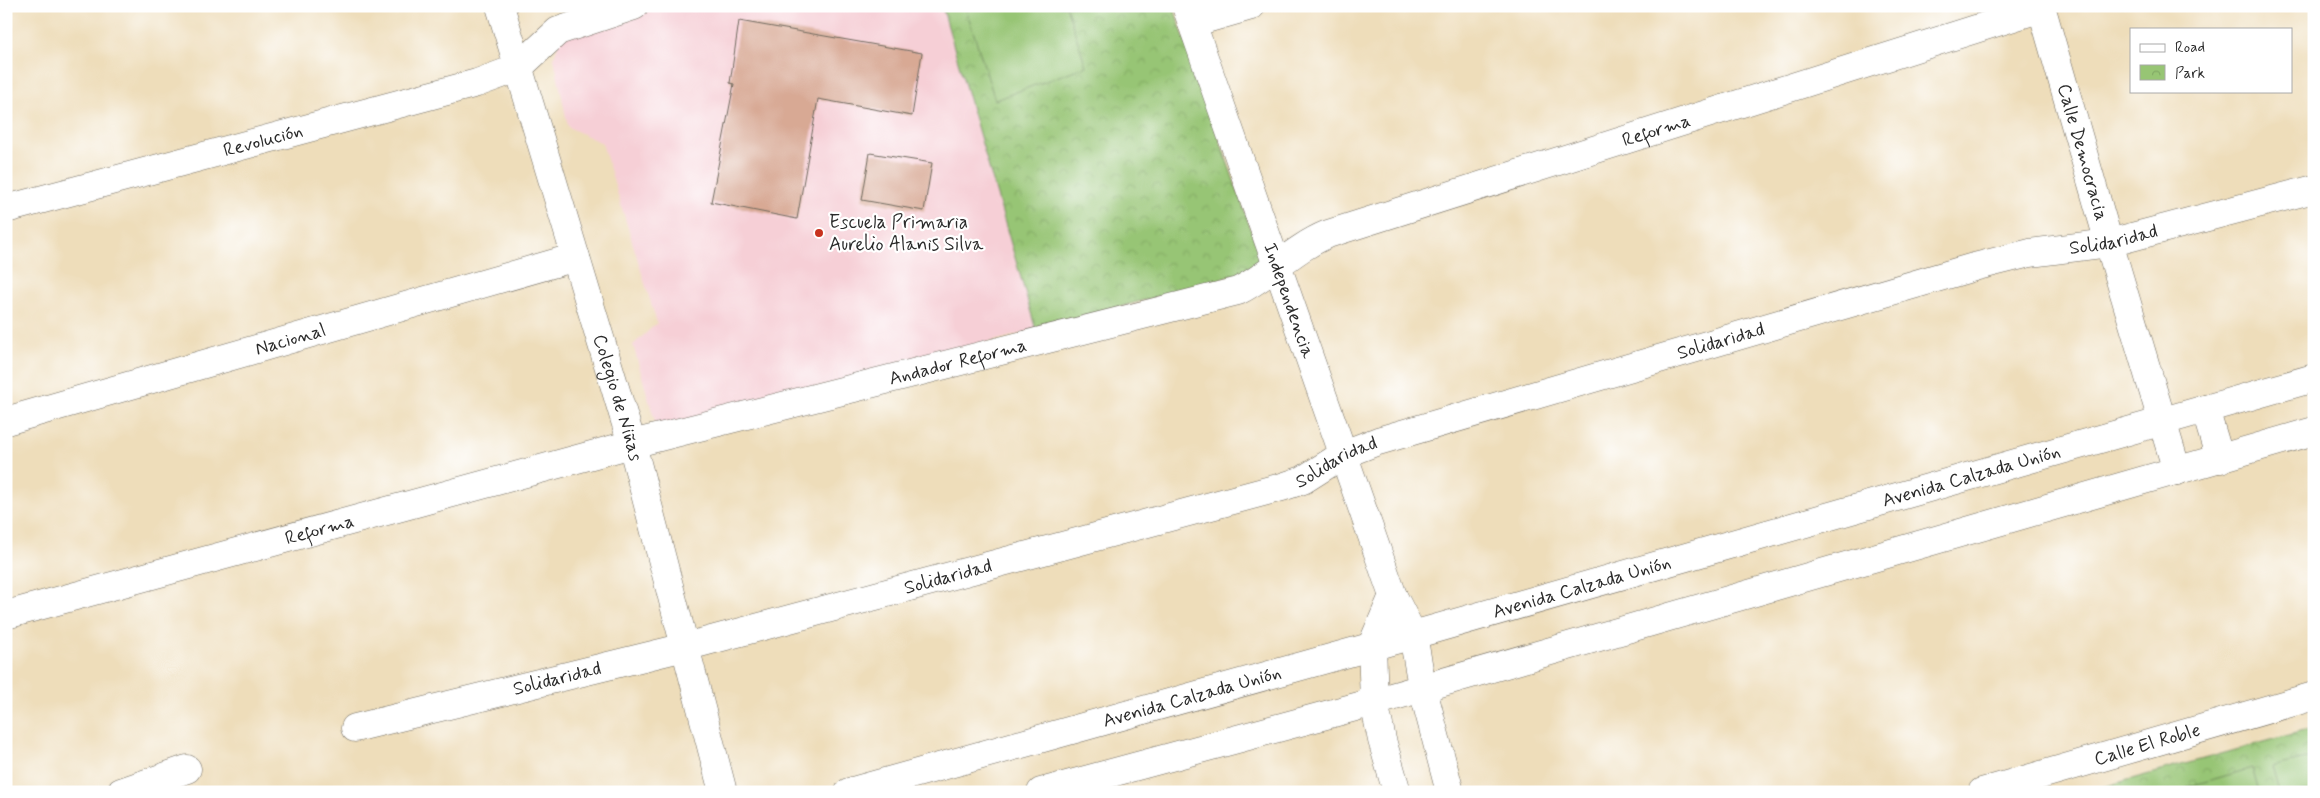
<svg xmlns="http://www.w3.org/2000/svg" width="2320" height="798" viewBox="0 0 2320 798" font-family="Mynerve,sans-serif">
	<defs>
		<pattern id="park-crowns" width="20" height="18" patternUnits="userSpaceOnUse" patternTransform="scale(1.25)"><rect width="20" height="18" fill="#97c574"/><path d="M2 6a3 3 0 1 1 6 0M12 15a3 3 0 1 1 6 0" fill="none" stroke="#82a965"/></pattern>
	</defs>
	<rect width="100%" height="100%" fill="#fff"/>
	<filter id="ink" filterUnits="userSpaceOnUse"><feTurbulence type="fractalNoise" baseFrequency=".02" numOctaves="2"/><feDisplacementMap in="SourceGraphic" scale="10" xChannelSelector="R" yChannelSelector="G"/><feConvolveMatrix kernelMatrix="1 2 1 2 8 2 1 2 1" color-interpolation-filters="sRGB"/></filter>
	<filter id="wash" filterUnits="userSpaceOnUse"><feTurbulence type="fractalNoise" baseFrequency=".0096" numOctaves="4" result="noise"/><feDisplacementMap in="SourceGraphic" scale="20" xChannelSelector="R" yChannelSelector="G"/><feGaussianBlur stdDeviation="1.12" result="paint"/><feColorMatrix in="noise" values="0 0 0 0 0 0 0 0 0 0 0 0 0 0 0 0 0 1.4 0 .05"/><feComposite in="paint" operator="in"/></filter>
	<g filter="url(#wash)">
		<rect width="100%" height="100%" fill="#eeddba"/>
		<path fill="#f6cfd6" d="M603,6H942L1036,330L657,429L633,345L657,323L602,143L568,127L554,58L565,19Z"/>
		<path fill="url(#park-crowns)" stroke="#617850" d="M942,6H1173L1264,267L1036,330Z
			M2314,728V792H2085Z"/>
		<path fill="#97c574" stroke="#617850" d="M965,6H1066L1086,66L995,100Z
			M2314,757V792H2279L2272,767Z
			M2252,768L2259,792H2188L2187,787Z"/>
		<g id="blocks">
			<path fill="#d8a994" d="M739,21L922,53L912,116L818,99L797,219L711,202L734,84L730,83Z
				M870,153L932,163L924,211L862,200Z"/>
		</g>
	</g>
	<g filter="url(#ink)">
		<use href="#blocks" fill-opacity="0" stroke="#6f695d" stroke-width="1"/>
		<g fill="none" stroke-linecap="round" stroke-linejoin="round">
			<g stroke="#6f695d" stroke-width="29">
				<path id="pedestrian" d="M518,68L558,31L634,6"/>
			</g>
			<g stroke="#6f695d" stroke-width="29">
				<g id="minor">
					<path id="s1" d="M500,6L632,444L723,792"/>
					<path id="s2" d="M1186,6L1393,596L1413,635"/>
					<path id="s3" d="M2041,6L2109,243L2177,471"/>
					<path d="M1192,23L1251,6"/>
					<path id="s4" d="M6,209L477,83L518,68"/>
					<path id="s5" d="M6,421L576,257"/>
					<path id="s6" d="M6,615L632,444L1238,291C1270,275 1294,248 1328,234L2042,8"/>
					<path d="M1372,645L1393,596"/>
					<path id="s7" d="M355,728L685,647L1282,487L1303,480L1344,454L1378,441L1974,267L2030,253L2109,243L2314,189"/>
					<path d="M121,792L187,769"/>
					<path id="s8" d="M1982,792L2314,696"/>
				</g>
			</g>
			<g stroke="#6f695d" stroke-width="29">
				<g id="tertiary">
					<path d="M2205,409L2220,459"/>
					<path d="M1413,635L1422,686L1450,792"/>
					<path d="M1372,645L1374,702L1382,740L1397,792"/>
					<path id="s9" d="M849,792L1413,635L2314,378"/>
					<path d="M1041,792L1374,702L2314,431"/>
				</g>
			</g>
			<use href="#pedestrian" stroke="#fff" stroke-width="28"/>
			<use href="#minor" stroke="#fff" stroke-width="28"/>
			<use href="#tertiary" stroke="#fff" stroke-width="28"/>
		</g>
	</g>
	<circle fill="#c8321e" stroke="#fff" stroke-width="2" cx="819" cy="233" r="5"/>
	<g text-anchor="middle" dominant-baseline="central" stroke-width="4.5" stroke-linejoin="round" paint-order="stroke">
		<g font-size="19" fill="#2b2b2b" stroke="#fff">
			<text stroke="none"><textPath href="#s6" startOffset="1725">Reforma</textPath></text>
			<text stroke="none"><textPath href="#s4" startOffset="266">Revolución</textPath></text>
			<text stroke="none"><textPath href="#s3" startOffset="152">Calle Democracia</textPath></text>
			<text stroke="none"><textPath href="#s7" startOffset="1828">Solidaridad</textPath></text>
			<text stroke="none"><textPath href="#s2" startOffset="312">Independencia</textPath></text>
			<text stroke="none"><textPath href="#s5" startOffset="296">Nacional</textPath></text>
			<text stroke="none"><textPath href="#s7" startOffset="1422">Solidaridad</textPath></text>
			<text stroke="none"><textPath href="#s6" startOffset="985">Andador Reforma</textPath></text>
			<text stroke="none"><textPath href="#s1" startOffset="409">Colegio de Niñas</textPath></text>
			<text stroke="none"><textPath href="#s7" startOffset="1018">Solidaridad</textPath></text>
			<text stroke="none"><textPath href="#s9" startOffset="1166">Avenida Calzada Unión</textPath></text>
			<text stroke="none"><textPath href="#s6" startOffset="325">Reforma</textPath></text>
			<text stroke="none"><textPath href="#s7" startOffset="612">Solidaridad</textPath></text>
			<text stroke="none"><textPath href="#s9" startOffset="761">Avenida Calzada Unión</textPath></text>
			<text stroke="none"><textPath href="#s7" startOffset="208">Solidaridad</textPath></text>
			<text stroke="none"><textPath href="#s9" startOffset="356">Avenida Calzada Unión</textPath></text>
			<text stroke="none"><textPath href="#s8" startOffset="172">Calle El Roble</textPath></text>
		</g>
		<g font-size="19" fill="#2b2b2b" stroke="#fff" text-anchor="start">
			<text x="829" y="222">Escuela Primaria<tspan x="829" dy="22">Aurelio Alanis Silva</tspan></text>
		</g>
	</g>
	<rect width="2320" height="798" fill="none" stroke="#fff" stroke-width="25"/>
	<rect x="2130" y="28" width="162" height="65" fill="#ffffff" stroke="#aaaaaa"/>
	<rect x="2140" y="44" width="25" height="8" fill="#ffffff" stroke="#aaaaaa"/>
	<text x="2175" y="52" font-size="15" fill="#2b2b2b">Road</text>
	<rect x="2140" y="65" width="25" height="15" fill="url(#park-crowns)" stroke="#aaaaaa"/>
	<text x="2175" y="78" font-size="15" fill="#2b2b2b">Park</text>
</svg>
